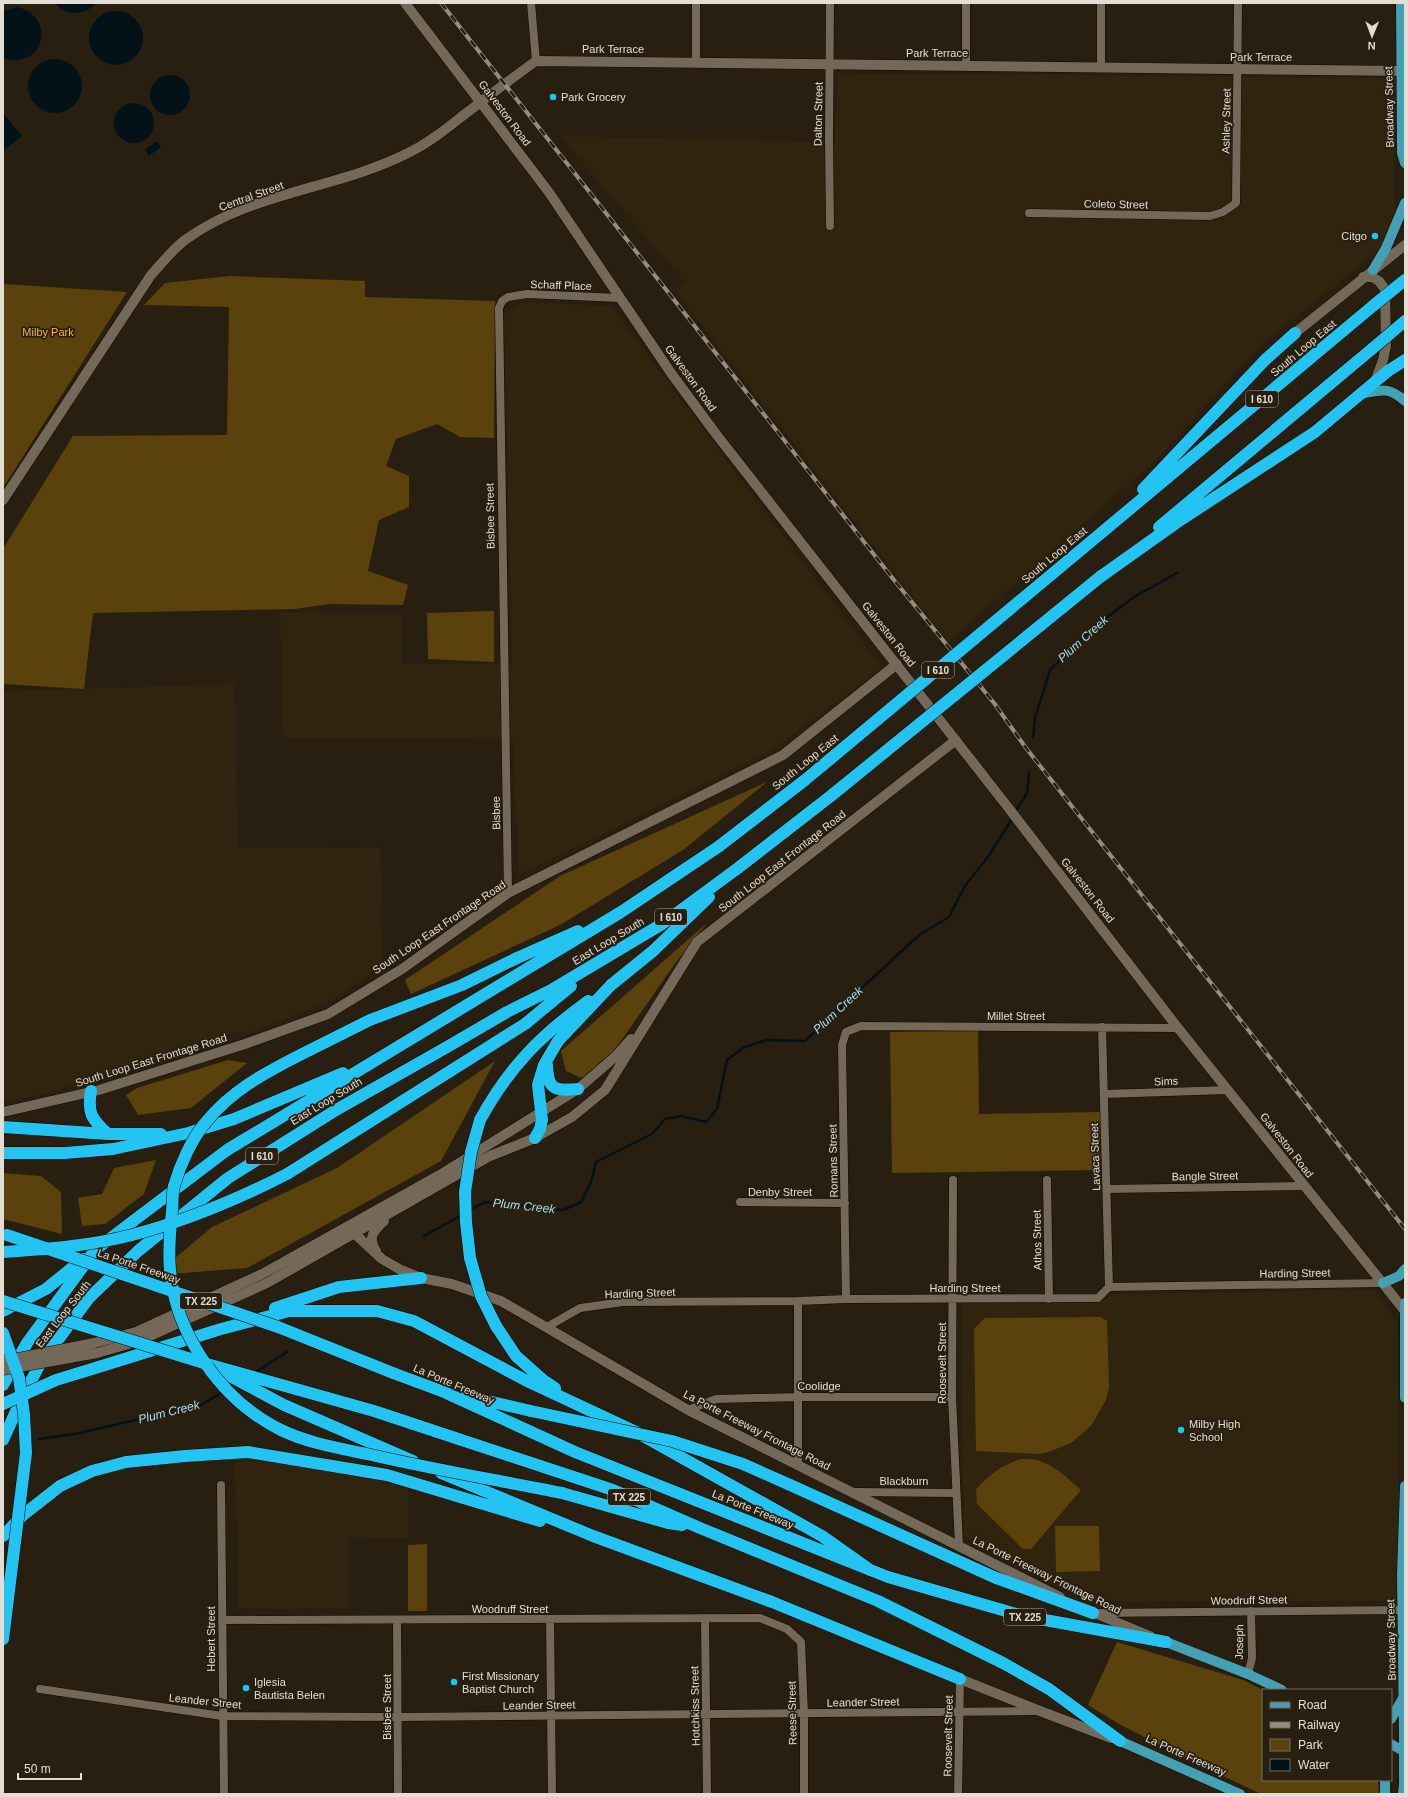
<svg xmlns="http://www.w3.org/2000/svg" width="1408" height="1797" viewBox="0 0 1408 1797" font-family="Arial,sans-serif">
	<rect width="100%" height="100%" fill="#281f10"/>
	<path fill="#30240e" d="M838,73L1395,78V237L1263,343L1156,460L948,642L674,290L686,283L560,136L834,142Z
		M522,302L611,306L882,668L771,751L519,875L513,739L283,738L280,612L403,613L402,664H512L504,313Z
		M235,684L237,848L380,847L382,968L326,1003L242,1036L239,1031L46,1094L3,1102V691Z
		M1375,1290L1397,1323L1400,1601L1090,1602L964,1537L961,1302H1100L1111,1294Z
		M235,1460L288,1463L351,1474L408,1488V1539L349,1537V1608L239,1609Z"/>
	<path fill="#5b420d" d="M230,276L365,281V297L495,301L494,438L460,437L437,424L396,439L386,466L409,476V507L379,520L368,571L408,585L403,605L329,604L295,609L93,613L84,689L3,684V549L73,436L227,435L229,307L144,305L165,283Z
		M3,284L127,292L3,488Z
		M494,611V662L428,659L427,613Z
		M767,782L683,850L560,925L411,994L405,980L560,876Z
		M707,923L674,965L614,1051L582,1078L566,1071L561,1051Z
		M978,1031L979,1114L1100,1112V1170L892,1173L890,1032Z
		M228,1060L247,1063L191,1108L138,1115L126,1095L137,1088Z
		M495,1061L441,1161L247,1268L171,1274L174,1259L212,1227L337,1168Z
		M156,1160L144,1194L105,1224L82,1226L78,1198L102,1194L114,1168Z
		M3,1173L41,1176L61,1192L62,1234L3,1219Z
		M1100,1317L1107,1321L1109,1387L1106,1400L1091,1426L1071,1443L1051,1451L1040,1454L976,1451L974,1329L985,1318Z
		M1021,1459C1046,1457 1063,1474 1081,1490L1031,1549H1023L977,1504L976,1489C990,1475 1001,1465 1021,1459Z
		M1055,1526H1099L1100,1571L1056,1572Z
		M427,1544V1611H408V1545Z
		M1117,1642L1243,1680L1263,1690V1780H1378L1379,1794H1261L1181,1756L1119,1724L1088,1705Z"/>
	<path fill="#031218" d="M55,3H96C85,16 66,16 55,3Z
		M17,7C58,17 44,71 3,58V11Z
		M89 38a27 27 0 1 1 54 0a27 27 0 1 1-54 0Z
		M28 86a27 27 0 1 1 54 0a27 27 0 1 1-54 0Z
		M150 95a20 20 0 1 1 40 0a20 20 0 1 1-40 0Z
		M114 123a20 20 0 1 1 40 0a20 20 0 1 1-40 0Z
		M3,113L22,136L3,151Z
		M157,141L161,147L149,156L145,150Z"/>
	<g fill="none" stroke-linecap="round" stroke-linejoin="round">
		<path stroke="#031218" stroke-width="2.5" d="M1033,738L1035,718L1050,670L1093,628L1134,597L1177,573
			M1015,812L1027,793L1029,772
			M469,1210L485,1202L563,1210L581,1202L591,1182L596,1162L652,1134L665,1119L681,1116L706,1122L717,1109L727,1060L743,1048L766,1040L805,1041L919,935L949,917L965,886L990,854L1013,817
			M424,1236L462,1215
			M254,1373L287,1352
			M38,1439L75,1434L201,1405L224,1391"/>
		<g stroke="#100900" stroke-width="9">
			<path id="street" d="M531,3L536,61
				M696,3V62
				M830,3L829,139L830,226
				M966,3V65
				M1101,3V67
				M1029,213L1210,216L1223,212L1236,203L1238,3
				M508,893L499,308L502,301L508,297L527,294L620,298
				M1102,1027L1109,1287
				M1104,1094L1228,1090
				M953,1180L952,1397L959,1545
				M1047,1180L1049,1299
				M1107,1189L1304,1186
				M740,1202L845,1203
				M846,1299L842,1045L846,1032L861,1026L1178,1028
				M798,1301V1465
				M547,1327L580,1308L623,1302L798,1301L846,1299L1098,1298L1109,1287L1383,1283
				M688,1410L716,1399L799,1397H952
				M221,1485L224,1794
				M854,1492L955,1493
				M1096,1613L1405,1610
				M705,1618L707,1794
				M550,1619L552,1794
				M222,1620L760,1618L787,1629L801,1642L804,1714V1794
				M397,1620L398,1794
				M1248,1674L1252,1658L1251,1611
				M40,1689L222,1716L398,1717L1037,1711
				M958,1794L960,1679"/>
		</g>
		<g stroke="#100900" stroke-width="11">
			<path id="secondary" d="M405,3L548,191L671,373L716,434L1007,806L1178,1028L1405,1311
				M1363,277H1372L1379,281L1385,289L1386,346L1383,360L1375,382
				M1295,333L1405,245
				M3,500L151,275C162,263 172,250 185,240C250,192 337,189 408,153C429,143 447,128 465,114C489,96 512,78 536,61L1405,71
				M3,1112L99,1090L245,1044L328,1014L402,969L508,893L783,755L897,664
				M351,1225L355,1234L382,1259L401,1270L421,1278L452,1284L501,1301L688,1410L1060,1597
				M376,1251C367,1238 374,1230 384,1221
				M94,1343L136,1332L262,1274L443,1173L578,1089L616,1056L631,1039
				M97,1353L139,1341L267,1283L490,1156L535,1138L572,1117L605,1090L697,942L956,740
				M1087,1610L1150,1636
				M960,1679L1040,1711L1111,1738"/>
		</g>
		<g stroke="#100900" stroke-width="11">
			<path id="primary" d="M1401,3L1402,153L1405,163
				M1373,270L1386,248L1405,203
				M1360,394C1381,390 1388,386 1405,401
				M1383,1283L1399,1276L1405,1269
				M1405,1303V1398
				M1166,1642L1248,1674L1282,1690
				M1391,1719L1403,1698
				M1120,1741L1240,1794
				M1391,1744L1405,1752
				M1385,1780V1794
				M1403,1794L1404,1784V1735L1402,1575L1405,1486"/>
		</g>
		<g stroke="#100900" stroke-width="13">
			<path id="highway" d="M1143,489L1265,360L1295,333
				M1159,527L1373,348
				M1070,559L1374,305
				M1100,577L1176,523L1315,432L1388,371L1405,360
				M370,1020L462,985L517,958L578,931
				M547,1065C548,1090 554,1091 578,1089
				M91,1091C87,1113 92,1120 108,1134
				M480,1120C509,1067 540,1036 588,1001
				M3,1127L108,1134H161
				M535,1138L540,1129L542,1120L538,1085L544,1065L558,1041L611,985L653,951L709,897
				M3,1153H65L113,1149L188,1133L234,1119L343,1073
				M287,1174L525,1024L571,986
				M465,1192L466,1222L470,1258
				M275,1308L339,1287L421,1278
				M3,1311L46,1289L83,1259
				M496,1326L516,1356L543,1380L555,1388
				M207,1364L374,1411L613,1490L700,1528L878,1601L1003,1663L1049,1689L1120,1741
				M92,1369L221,1329L289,1311H377L414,1321L525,1380L636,1432L822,1536L870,1570
				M393,1373L444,1392L575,1452L888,1577L1023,1616L1166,1642
				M226,1374L284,1405L413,1461
				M3,1385L27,1343L95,1250L227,1150L621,912L718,847L805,780
				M466,1396L531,1411
				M3,1440L22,1398L40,1364L89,1298L138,1251L228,1178L336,1110L447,1047L507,1012L553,989L662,924L738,868L832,795
				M441,1473L593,1536L772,1602L960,1679
				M788,1484L996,1578L1093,1613
				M562,1493L668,1523L682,1525
				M3,1536L23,1515L60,1486L92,1471L126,1462L185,1456L248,1452L387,1475L540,1521"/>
		</g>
		<use href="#street" stroke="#746958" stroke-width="8"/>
		<use href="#secondary" stroke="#746958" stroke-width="10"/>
		<use href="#primary" stroke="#44a0b4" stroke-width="10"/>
		<use href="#highway" stroke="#24c4f2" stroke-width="12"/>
		<g stroke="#948d81" stroke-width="4">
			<path id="rail" d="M441,3L894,580L994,703L1026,748L1405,1229"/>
		</g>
		<use href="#rail" stroke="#281f10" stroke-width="2.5" stroke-dasharray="8" stroke-linecap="butt"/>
		<g stroke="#100900" stroke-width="11" stroke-linecap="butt">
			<path id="secondary-bridge" d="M3,1361L94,1343
				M3,1370L97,1353"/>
		</g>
		<g stroke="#100900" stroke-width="13" stroke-linecap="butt">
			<path id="highway-bridge" d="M1374,305L1405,280
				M1373,348L1405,321
				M805,780L1070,559
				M832,795L1100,577
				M370,1020C346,1032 322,1044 298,1056C263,1074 231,1091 206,1122C192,1138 180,1165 174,1186C172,1194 173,1203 172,1211C170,1231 168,1250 170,1270C176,1336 222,1401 281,1430C308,1443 338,1448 367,1454C431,1469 497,1480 562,1493
				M465,1192L471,1152L480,1120
				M7,1235L278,1327L393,1373
				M3,1252C46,1249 90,1246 132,1235C186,1221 238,1199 287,1174
				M470,1258L481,1296L496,1326
				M3,1301L207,1364
				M3,1333L19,1378L24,1414L26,1453L3,1639
				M3,1404L56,1380L92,1369
				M531,1411L672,1441L743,1464L788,1484"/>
		</g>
		<use href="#secondary-bridge" stroke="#746958" stroke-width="10"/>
		<use href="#highway-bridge" stroke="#24c4f2" stroke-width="12"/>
	</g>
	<g fill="#10cafa" stroke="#281f10" stroke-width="1.5">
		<circle cx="553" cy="97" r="4"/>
		<circle cx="1375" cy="236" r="4"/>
		<circle cx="1181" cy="1430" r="4"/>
		<circle cx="454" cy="1682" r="4"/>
		<circle cx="246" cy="1688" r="4"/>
	</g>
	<g text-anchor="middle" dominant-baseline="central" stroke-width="3.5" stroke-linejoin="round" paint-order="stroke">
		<g fill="#281f10" stroke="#aba498" stroke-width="1">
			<rect x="1246" y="391" width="32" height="16" rx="3"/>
			<rect x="922" y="662" width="32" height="16" rx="3"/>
			<rect x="655" y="909" width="32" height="16" rx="3"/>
			<rect x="246" y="1148" width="32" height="16" rx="3"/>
			<rect x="180" y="1293" width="42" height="16" rx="3"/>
			<rect x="608" y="1489" width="42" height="16" rx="3"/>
			<rect x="1004" y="1609" width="42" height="16" rx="3"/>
		</g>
		<g font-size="10" font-weight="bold" fill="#e3ddd3">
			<text x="1262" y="399">I 610</text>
			<text x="938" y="670">I 610</text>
			<text x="671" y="917">I 610</text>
			<text x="262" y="1156">I 610</text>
			<text x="201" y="1301">TX 225</text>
			<text x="629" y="1497">TX 225</text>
			<text x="1025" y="1617">TX 225</text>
		</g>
		<g font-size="11" fill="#e3ddd3" stroke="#281f10">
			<text x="613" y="49">Park Terrace</text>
			<text x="937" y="53">Park Terrace</text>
			<text x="1261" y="57">Park Terrace</text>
			<text transform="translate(1389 107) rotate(-91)">Broadway Street</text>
			<text transform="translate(505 113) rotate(53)">Galveston Road</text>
			<text transform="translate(818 114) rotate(-89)">Dalton Street</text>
			<text transform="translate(1226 121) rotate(-89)">Ashley Street</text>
			<text transform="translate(251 196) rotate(-20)">Central Street</text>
			<text transform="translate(1116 204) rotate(1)">Coleto Street</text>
			<text transform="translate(561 285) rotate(2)">Schaff Place</text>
			<text transform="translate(1303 348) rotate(-40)">South Loop East</text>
			<text transform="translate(691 378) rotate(54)">Galveston Road</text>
			<text transform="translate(490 516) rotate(-91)">Bisbee Street</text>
			<text transform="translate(1054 555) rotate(-40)">South Loop East</text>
			<text transform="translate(889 634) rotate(52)">Galveston Road</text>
			<text transform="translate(805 762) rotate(-39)">South Loop East</text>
			<text transform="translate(496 813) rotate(-91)">Bisbee</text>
			<text transform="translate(782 861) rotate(-38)">South Loop East Frontage Road</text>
			<text transform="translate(1088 890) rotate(52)">Galveston Road</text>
			<text transform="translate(439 927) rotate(-34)">South Loop East Frontage Road</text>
			<text transform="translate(608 941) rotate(-31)">East Loop South</text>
			<text x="1016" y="1016">Millet Street</text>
			<text transform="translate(151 1060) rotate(-17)">South Loop East Frontage Road</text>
			<text transform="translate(1166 1081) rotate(-2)">Sims</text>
			<text transform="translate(326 1101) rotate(-31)">East Loop South</text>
			<text transform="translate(1287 1145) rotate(52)">Galveston Road</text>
			<text transform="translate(1095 1157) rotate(-92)">Lavaca Street</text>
			<text transform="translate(833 1161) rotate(-91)">Romans Street</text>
			<text transform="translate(1205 1176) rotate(-1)">Bangle Street</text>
			<text x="780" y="1192">Denby Street</text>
			<text transform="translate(1037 1240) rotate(-91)">Athos Street</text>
			<text transform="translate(139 1266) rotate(19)">La Porte Freeway</text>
			<text transform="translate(1295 1273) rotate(-1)">Harding Street</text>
			<text x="965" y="1288">Harding Street</text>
			<text transform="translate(640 1293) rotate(-2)">Harding Street</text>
			<text transform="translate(63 1314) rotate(-52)">East Loop South</text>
			<text transform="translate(942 1363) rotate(-90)">Roosevelt Street</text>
			<text transform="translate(454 1384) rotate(23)">La Porte Freeway</text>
			<text x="819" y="1386">Coolidge</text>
			<text transform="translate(757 1430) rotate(27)">La Porte Freeway Frontage Road</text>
			<text x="904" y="1481">Blackburn</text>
			<text transform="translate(753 1509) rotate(22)">La Porte Freeway</text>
			<text transform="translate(1047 1575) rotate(26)">La Porte Freeway Frontage Road</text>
			<text transform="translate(1249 1600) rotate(-1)">Woodruff Street</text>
			<text x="510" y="1609">Woodruff Street</text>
			<text transform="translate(211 1639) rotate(-90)">Hebert Street</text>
			<text transform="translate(1391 1640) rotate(-91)">Broadway Street</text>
			<text transform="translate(1239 1642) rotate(-89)">Joseph</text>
			<text transform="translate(205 1701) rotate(6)">Leander Street</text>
			<text transform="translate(863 1702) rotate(-1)">Leander Street</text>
			<text transform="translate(539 1705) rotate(-1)">Leander Street</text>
			<text transform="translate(695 1706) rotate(-91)">Hotchkiss Street</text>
			<text transform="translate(387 1707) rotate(-90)">Bisbee Street</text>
			<text transform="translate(792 1713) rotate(-91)">Reese Street</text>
			<text transform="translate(948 1736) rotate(-89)">Roosevelt Street</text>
			<text transform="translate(1186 1755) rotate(24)">La Porte Freeway</text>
		</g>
		<g font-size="11" fill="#e3ddd3" stroke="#281f10" text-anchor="start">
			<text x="561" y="97">Park Grocery</text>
			<text x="1367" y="236" text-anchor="end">Citgo</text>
			<text x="1189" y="1424">Milby High<tspan x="1189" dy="13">School</tspan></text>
			<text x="462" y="1676">First Missionary<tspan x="462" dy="13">Baptist Church</tspan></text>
			<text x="254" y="1682">Iglesia<tspan x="254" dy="13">Bautista Belen</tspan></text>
		</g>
		<g font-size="11" fill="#f9b82b" stroke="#281f10">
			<text x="48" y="332">Milby Park</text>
		</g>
		<g font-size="12" font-style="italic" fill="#a7dff4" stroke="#281f10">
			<text transform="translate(1083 639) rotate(-42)">Plum Creek</text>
			<text transform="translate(838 1010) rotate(-43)">Plum Creek</text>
			<text transform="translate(524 1206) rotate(6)">Plum Creek</text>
			<text transform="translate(169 1412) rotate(-14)">Plum Creek</text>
		</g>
	</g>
	<rect width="1408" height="1797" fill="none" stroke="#e3ddd3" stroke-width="8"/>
	<rect x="1262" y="1689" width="130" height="92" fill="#281f10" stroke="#736b5e"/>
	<rect x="1270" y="1702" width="20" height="6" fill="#44a0b4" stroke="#736b5e"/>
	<text x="1298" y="1709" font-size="12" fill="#e3ddd3">Road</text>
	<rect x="1270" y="1722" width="20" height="6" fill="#948d81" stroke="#736b5e"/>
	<text x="1298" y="1729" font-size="12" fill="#e3ddd3">Railway</text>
	<rect x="1270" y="1739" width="20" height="12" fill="#5b420d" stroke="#736b5e"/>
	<text x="1298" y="1749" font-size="12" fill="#e3ddd3">Park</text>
	<rect x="1270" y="1759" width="20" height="12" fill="#031218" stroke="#736b5e"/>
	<text x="1298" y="1769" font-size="12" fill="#e3ddd3">Water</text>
	<g transform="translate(1372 36) rotate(181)" stroke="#281f10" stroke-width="3" paint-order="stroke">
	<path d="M0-3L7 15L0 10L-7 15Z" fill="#e3ddd3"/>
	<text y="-6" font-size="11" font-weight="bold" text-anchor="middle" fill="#e3ddd3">N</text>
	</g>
	<path d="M18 1773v6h63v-6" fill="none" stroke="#e3ddd3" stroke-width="2"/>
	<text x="24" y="1773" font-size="12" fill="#e3ddd3" stroke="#281f10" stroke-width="3" paint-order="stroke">50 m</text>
</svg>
